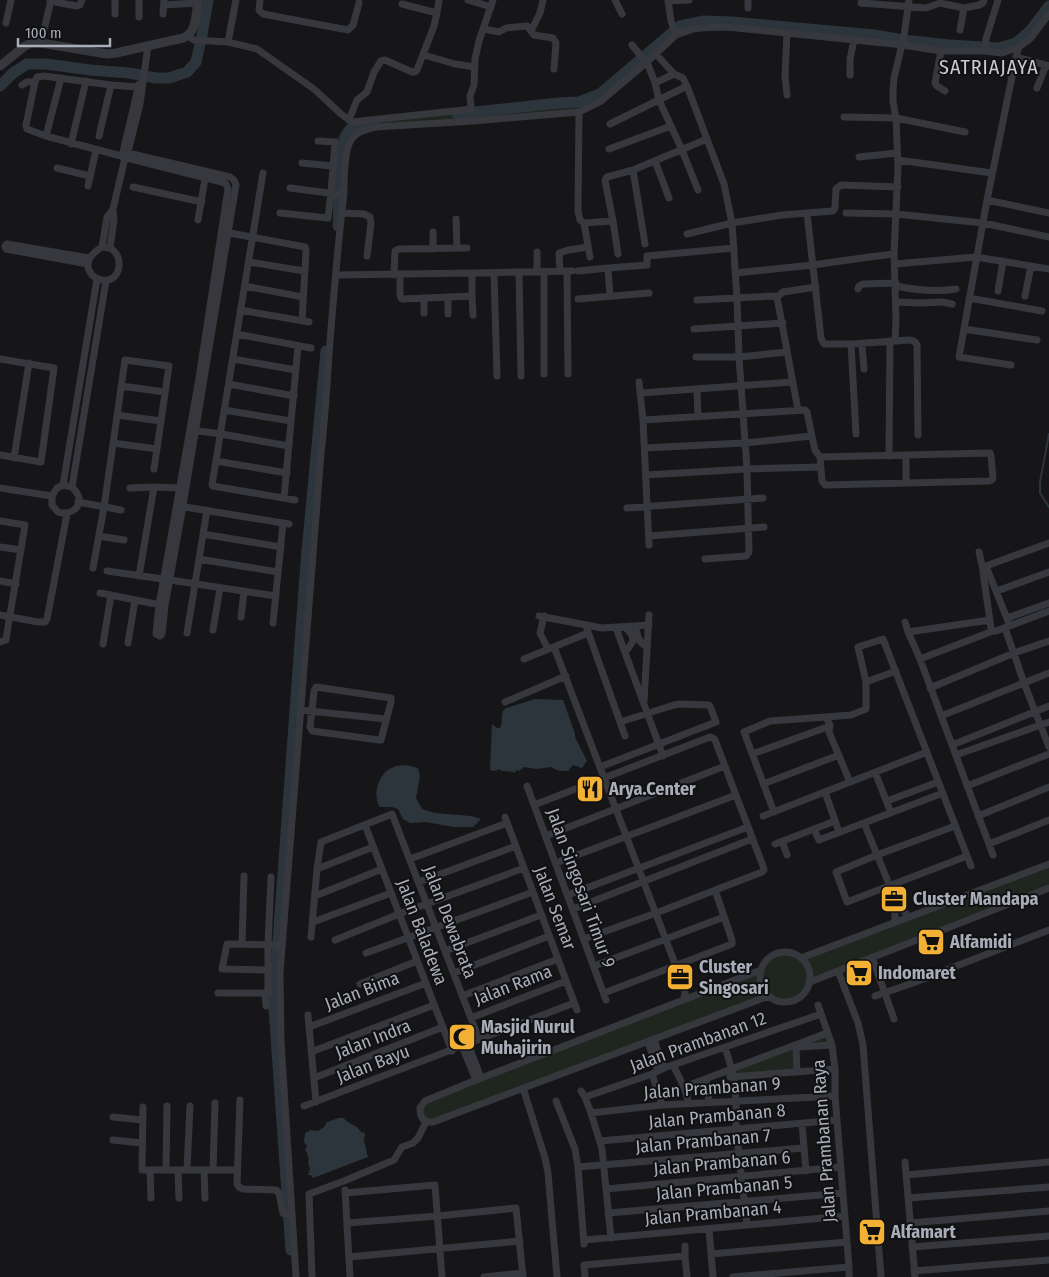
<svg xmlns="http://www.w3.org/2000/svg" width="1049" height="1277" viewBox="0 0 1049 1277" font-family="'Fira Sans Condensed',sans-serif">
	<rect width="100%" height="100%" fill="#161618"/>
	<path fill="#1e261f" d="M1049,6V14L1031,38L1008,51H941L722,27L676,35L586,109L367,129L348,145L280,973L291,1249L274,1008L277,955L302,620L338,222V195L331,193L335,142L349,120L472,112L559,103L579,102L600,94L680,26L704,21L732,22L874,35L903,40L950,45L999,48L1016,43L1030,31Z
		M1049,864V888L810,982C804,1000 786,1007 769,996L426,1122L421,1105L683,999L687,991L692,996L761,970L770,958L778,953L783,952L793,953L802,958Z
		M827,1033L832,1045L796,1047L797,1072L734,1077L716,1076Z"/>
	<path fill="#2c353c" d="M535,699L563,700L573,728C576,733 574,737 577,741C580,748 584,754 587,761L582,768L573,765L568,771C562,771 556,771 551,767L536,769L524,767L519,771L516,770L515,773C509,770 503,773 499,769L495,771L490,770L492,724L497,728H500C504,721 499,713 506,708Z
		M406,765L418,768L420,776L416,798L422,809L435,813L471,816L481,819L473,827H454L425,822L410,823L403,819L398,809L392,807H380C371,794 380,771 394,767C397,765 402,766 406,765Z
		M339,1118H344L346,1121L357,1127L361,1132L365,1133L364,1141L368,1157L313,1178L311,1175H308L310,1169L308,1163C309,1159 308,1153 305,1150L307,1146L304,1142L305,1133L311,1130L318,1131L324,1127L327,1122Z"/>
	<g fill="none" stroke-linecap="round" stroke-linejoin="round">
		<path stroke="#2c353c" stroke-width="2" d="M1049,434L1040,482V493L1049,507"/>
		<path stroke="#2c353c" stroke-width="11" d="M0,86L13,73L27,64H46L90,70L129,73L156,78H169L187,72L196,62L202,35L208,0
			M457,114L559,103L579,102L600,94L680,26L704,21L732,22L874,35L903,40L950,45L999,48L1016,43L1030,31L1049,6
			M338,226C340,206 336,142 350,130C356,124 364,124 372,123
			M291,1250L274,1008L277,955L306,562L326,351"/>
		<path stroke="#37383d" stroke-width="7" d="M115,0V14
			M260,0L259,10L263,14L348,30L353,25L359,3
			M468,0L491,7
			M615,0L622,14
			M668,0L671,21L676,35
			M748,0V8
			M50,1L77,6L80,5L82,0
			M668,1L689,0
			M861,3L926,8L940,3L964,8L979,5L983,3L984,0
			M164,5L197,3
			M437,13L439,0
			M163,14L164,0
			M139,17V0
			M6,23L11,0
			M484,29L499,32L506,28L527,26L534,35L553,38L556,43L554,69
			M960,30L964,8
			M531,31L540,13L543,0
			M188,36L194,40L228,42L257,49L314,89L341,114L352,122L463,110L471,109L470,96L474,85L475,59L479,41L493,0
			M228,42L236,0
			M41,43L51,0
			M632,45L644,60L647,62L655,83L659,100L682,150L698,190
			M941,51L935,83L937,86L945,91
			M984,51L986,39L998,0
			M656,54L674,74L683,78L687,86L724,184L732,223L737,298L739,357L747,469L749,552L746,556L705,559
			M424,55L455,64L475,67
			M1016,57L1049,66
			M850,75V59L854,40
			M655,83L674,74
			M22,85L27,82H35
			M1037,88L1046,65
			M787,95L785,75L787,34
			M579,112L578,211L580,220L584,223L590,257
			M844,117L896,118L965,132
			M349,120L357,100L367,92L374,72L381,61L385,60L412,72H415L417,70L434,26L437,13L402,4
			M610,124L687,86
			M46,136L61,78
			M99,136L111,85
			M71,144L86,81
			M609,149L671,126
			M123,152L139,84
			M128,152L140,104L148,46
			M121,156L46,136L27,129L26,125L35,82L37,77L44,76L111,85L138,87L142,89
			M859,157L897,153
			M127,158L222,182L226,184L228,189L199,378L159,605L156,634L160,636L162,634L165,606L183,506L236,185L234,180L230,177L128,153
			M898,160L992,173
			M655,161L669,198
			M302,163L332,166
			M57,168L90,176
			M263,173L212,485L213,486L295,500
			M88,186L96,150
			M133,187L202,202
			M290,188L344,195
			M987,200L1049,213
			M280,213L328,218L331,193L335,142L318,141
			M342,213L364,214L370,217L371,223L367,256
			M807,213L821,338L824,344H851L895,341L896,319L894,254L898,167L896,118L893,101V91L894,78L904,36L909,0
			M846,213L896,214L983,223L1049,237
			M456,219L457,248
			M198,220L206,173
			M584,223L613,221
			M224,232L305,247L306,252L302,321
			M687,234L732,223L782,215L833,211L835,208L836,189L841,185L898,187
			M645,244L633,170L707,139
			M102,247C103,247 109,248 110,248C125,256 121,283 102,280C98,279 95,278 92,275C82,263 92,253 102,247L107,217L113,209
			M110,248L114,219L113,209L125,158
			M433,249V232
			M618,254L613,221L605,180L607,177L633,170
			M249,262L304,271
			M88,264L17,251L6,249L5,246L7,244L89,258
			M895,264L976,257L1049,269
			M608,268L647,265V256L734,248
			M537,271V252
			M544,271V374
			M560,271L559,253L568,250L588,247
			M567,271L568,374
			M578,271L608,268L610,296
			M519,272L521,376
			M494,273L497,376
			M736,273L813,265L869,257L894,254
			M400,274V295L401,298L403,299L472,296V273
			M336,275L472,273L572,271
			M394,275L395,251L399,249L467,248
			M245,286L303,297
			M896,286C915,290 937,292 956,289
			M858,289L859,286L863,284L896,283
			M998,291L1003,261
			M472,296L473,315
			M1025,296L1031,266
			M448,297V314
			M777,297L798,410
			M424,298V313
			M969,298L1042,311
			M578,299L649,293
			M697,300L773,296L777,297L783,292L816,287
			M896,302L920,303L942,302L952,304
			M240,310L309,322
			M694,329L783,323
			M964,329L1037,340
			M237,334L311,348
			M895,341C903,341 914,337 917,345L918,435
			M851,344L856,434
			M862,344L864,369
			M696,357H739L787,352
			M0,359L54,368L41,462L0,455
			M233,359L296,370
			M1011,365L959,357L987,200L1016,57L1019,47
			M639,382L643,420L649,545
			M229,384L294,396
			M121,386L165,392
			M697,389L698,417
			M641,393L792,382
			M224,410L291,421
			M117,415L161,421
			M643,420L805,410L807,412L814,446L815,450L820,457L822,481L825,485L989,481L992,480L993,478L991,456L990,453L820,457
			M191,430L221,434L289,446
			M113,443L157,449
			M645,448L744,443L812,436
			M889,456L890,341
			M906,456V483
			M14,458L29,363
			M216,461L287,473
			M646,475L747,469L821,467
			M63,485L97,279
			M72,487L63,485L57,488L52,496V505L58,512C67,515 80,511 79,498C78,494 75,490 72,487L106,281
			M0,488L52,496
			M130,488L154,487L180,488
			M284,498L298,346
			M78,502L121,510
			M179,506L289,524
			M627,508L763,498
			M0,521L25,525L7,633L6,640L0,642
			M203,534L281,547
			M99,536L124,540
			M649,536L764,527
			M1049,543L986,566L983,572L991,628L993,631H996L1049,611
			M0,547L21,550
			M979,552L983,570
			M199,559L278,572
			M986,566L1010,626
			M93,568L104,507L125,360L169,366L154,469
			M107,571L170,580L276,596
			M139,576L154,487
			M0,581L16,584
			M997,591L1049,572
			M100,593L161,605
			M0,615L38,622H45L47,619L67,514
			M539,616L602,628L649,625
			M544,616L540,633L548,649
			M241,617L244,591
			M1007,618L1049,603
			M990,620L908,632L920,659L993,631
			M905,622L908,632
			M273,623L283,523
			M586,626L625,736
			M636,626C637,635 638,643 647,646
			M616,628L663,756
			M1005,628L1024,683L1049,747
			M213,630L220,588
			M187,633L207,510
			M128,643L135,600
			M103,644L111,595
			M554,647L677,969L685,992L684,999
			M624,650L628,649L633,641L632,635L625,627
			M524,659L588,633
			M920,659L993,855
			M866,682L858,647L883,639L971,866
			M316,687L391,698V702L381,740H379L312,731L310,727L314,691Z
			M930,688L1014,653L1049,641
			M644,701L649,615
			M505,702L566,676
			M300,710L386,719
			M941,716L1049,673
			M826,717L851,715L866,709V682L896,671
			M952,745L1049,706
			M752,754L830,726
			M956,755L1049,722
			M600,767L716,722L710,706L708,705L680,704L674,705L620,722
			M875,772L891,813
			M763,784L839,755
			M527,786L606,1000
			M967,786L1049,754
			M825,792L839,832
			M887,801L938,782
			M534,805L710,737L713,738L715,740L763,866L764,870L762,872L656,913L584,939
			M774,812L744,732L770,721L826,717L830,725L829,732L850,782
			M763,816L927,752
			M978,816L1049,787
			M505,817L577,1010
			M864,823L891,889L895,893L902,909L909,917
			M365,825L452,1051
			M955,826L877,855L836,872L847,902L967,856
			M814,829L819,840L943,793
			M546,836L725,766
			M782,841L787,855
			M775,844L835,821
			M989,844L1049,820
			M410,859L507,823
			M556,863L736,795
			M317,869L373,847
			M419,882L516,846
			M891,889L889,894L895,912V922
			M568,895L748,827
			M315,896L382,869
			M573,909L752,839
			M313,922L391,893
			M311,937L317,869L321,842L392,814L479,1039
			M335,940L399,914L524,868
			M242,944L244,876
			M445,951L541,915
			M760 977a25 25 0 1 1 50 0a25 25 0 1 1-50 0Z
			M366,953L533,892
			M872,957L894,1019
			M801,958L1049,864
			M594,966L724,917
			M267,970L222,969L227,944L282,945
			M761,970L476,1080L425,1101L420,1108C420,1117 423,1123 433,1122L769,996
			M838,971L858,1023L863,1045L881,1277
			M454,973L549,936
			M810,982L1049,888
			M360,984L417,961
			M218,993H268
			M604,993L732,944V940L715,890
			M462,996L558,959
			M875,996L913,983L1049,930
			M818,1005L832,1045L835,1069V1096L849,1267V1277
			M266,1006L265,996L268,993V944L271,877
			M308,1015L316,1102
			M471,1018L566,981
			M309,1027L426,983
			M654,1040L664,1068
			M648,1042L658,1071
			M468,1044L481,1078
			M462,1046L476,1080
			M796,1046L797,1072
			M725,1047L734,1077L736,1100V1130L747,1225
			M799,1047L832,1045
			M311,1052L434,1005
			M673,1065L684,1087L689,1103
			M652,1074L662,1105
			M730,1077L835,1069
			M314,1078L443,1027
			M706,1079L709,1102
			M684,1087L827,1033
			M523,1088L545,1158L548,1173L557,1277
			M581,1091L585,1097L591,1113L602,1149L611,1238
			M585,1097L652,1074L664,1068L821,1014
			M240,1100L237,1184L239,1187L243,1189L276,1190L279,1193L283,1213L284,1214H292
			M556,1101L575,1149L578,1167L584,1244
			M304,1106L574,1003
			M143,1107L142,1170H237
			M591,1113L662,1105L835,1096
			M113,1117L142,1120
			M802,1124L806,1171
			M113,1140L142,1143
			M600,1141L837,1120
			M905,1162L915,1277
			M578,1167L804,1148
			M166,1170L167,1106
			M178,1170L179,1198
			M187,1170L190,1106
			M204,1170L205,1198
			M213,1170L215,1103
			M150,1171L151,1198
			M906,1175L1049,1162
			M606,1189L840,1167
			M345,1190L350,1277
			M345,1193L435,1185L442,1277
			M908,1198L1049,1187
			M608,1213L843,1193
			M347,1223L438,1216L516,1208L523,1277
			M910,1223L1049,1211
			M709,1229L713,1277
			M584,1240L845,1216
			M685,1246V1256
			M912,1247L1049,1236
			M711,1254L847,1242
			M349,1257L520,1241
			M914,1271L1049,1260
			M296,1277L281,1041L280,973L321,453C325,420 327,387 329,354C333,303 337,252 343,202C345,185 343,159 349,144C354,132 364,130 376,127L473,121L579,112L601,101L647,62L676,35L693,29L700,28L722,27L737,28L903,45L941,51H984L1002,53L1019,47L1031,38L1049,14
			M312,1277L309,1194L344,1181L394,1160L402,1147L413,1143L418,1138L426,1122
			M484,1277L523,1273
			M585,1277L584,1265L685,1256L687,1277
			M733,1277L849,1267"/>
		<path stroke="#37383d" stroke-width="9" d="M0,66L25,46L31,43H41L107,54L116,53L183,38C197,33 196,12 198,0"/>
	</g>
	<defs>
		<g id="restaurant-square" transform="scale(1.4375)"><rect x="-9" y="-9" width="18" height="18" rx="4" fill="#f2b134" stroke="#111113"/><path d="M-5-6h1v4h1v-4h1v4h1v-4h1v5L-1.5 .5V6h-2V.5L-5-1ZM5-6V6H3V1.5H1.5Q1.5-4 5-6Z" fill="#111"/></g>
		<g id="office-square" transform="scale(1.4375)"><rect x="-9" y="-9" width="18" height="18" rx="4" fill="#f2b134" stroke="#111113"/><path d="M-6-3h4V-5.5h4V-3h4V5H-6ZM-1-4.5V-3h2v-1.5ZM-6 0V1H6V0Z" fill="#111"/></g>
		<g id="supermarket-square" transform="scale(1.4375)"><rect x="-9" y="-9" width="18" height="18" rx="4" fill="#f2b134" stroke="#111113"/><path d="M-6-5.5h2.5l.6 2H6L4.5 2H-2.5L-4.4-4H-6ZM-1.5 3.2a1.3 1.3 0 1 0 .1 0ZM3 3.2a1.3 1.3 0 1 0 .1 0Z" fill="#111"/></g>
		<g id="mosque-square" transform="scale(1.4375)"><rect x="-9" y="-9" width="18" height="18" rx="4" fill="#f2b134" stroke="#111113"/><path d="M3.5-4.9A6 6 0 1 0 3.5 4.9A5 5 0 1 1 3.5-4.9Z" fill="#111"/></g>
	</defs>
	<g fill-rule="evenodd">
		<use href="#restaurant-square" x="590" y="789"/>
		<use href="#office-square" x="894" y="899"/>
		<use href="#supermarket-square" x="931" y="942"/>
		<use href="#supermarket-square" x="859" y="973"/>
		<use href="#office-square" x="680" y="977"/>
		<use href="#mosque-square" x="462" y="1037"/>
		<use href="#supermarket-square" x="872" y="1232"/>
	</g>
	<g text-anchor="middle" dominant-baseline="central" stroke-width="4" stroke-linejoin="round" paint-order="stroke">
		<g font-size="18" font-weight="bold" fill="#a8adb8" stroke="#111113" text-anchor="start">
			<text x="609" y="789">Arya.Center</text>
			<text x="913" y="899">Cluster Mandapa</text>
			<text x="950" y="942">Alfamidi</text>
			<text x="699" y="967">Cluster<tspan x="699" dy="21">Singosari</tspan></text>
			<text x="878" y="973">Indomaret</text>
			<text x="481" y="1027">Masjid Nurul<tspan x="481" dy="21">Muhajirin</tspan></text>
			<text x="891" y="1232">Alfamart</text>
		</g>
		<g font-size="18" fill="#a8adb8" stroke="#111113">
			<text transform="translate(581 888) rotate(70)">Jalan Singosari Timur 9</text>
			<text transform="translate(555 908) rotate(69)">Jalan Semar</text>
			<text transform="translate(450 922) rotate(69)">Jalan Dewabrata</text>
			<text transform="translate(422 932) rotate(69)">Jalan Baladewa</text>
			<text transform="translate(513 985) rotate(-21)">Jalan Rama</text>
			<text transform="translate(362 991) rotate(-21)">Jalan Bima</text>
			<text transform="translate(373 1039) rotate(-21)">Jalan Indra</text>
			<text transform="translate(698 1042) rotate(-20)">Jalan Prambanan 12</text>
			<text transform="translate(373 1064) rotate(-21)">Jalan Bayu</text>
			<text transform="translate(712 1088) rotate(-4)">Jalan Prambanan 9</text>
			<text transform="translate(717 1116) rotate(-5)">Jalan Prambanan 8</text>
			<text transform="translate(703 1141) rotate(-5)">Jalan Prambanan 7</text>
			<text transform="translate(824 1141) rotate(-94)">Jalan Prambanan Raya</text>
			<text transform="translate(722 1163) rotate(-5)">Jalan Prambanan 6</text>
			<text transform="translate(724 1188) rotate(-5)">Jalan Prambanan 5</text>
			<text transform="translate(713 1213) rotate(-5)">Jalan Prambanan 4</text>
		</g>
		<g font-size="20" letter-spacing="1" fill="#c9ccd4" stroke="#111113">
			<text x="989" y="67">SATRIAJAYA</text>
		</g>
	</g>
	<path d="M18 38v8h92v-8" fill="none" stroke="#a8adb8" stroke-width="2.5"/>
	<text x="25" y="38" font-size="15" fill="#a8adb8" stroke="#111113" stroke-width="4" paint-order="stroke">100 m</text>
</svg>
